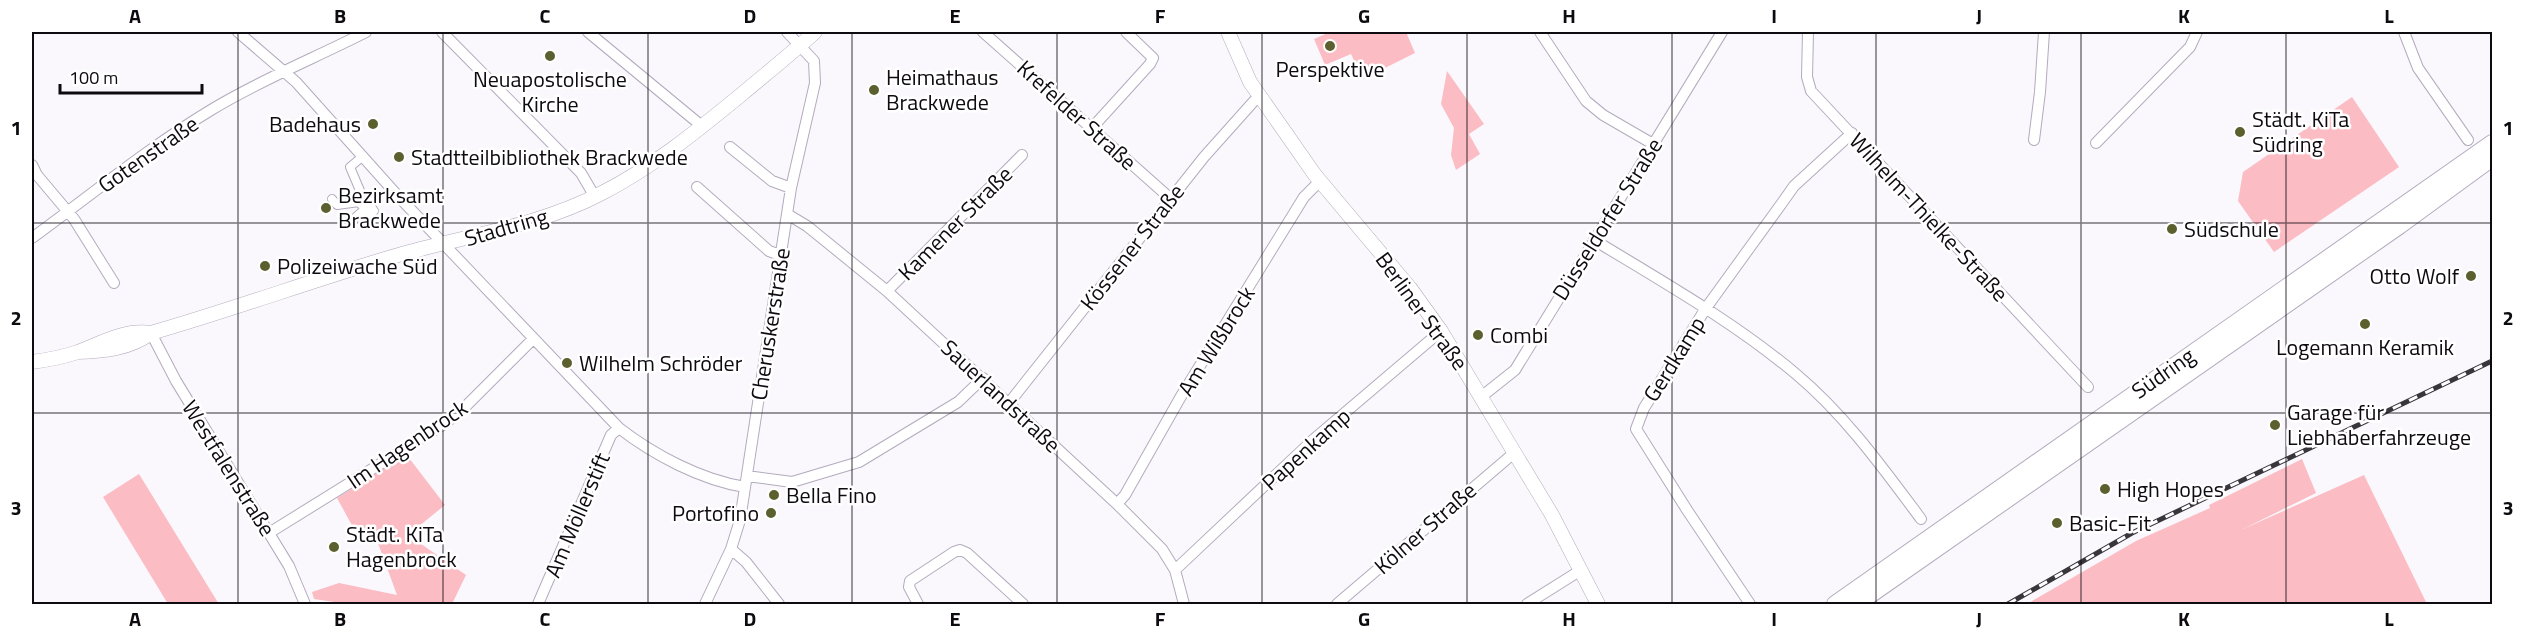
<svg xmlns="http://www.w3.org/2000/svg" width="2524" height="636" viewBox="0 0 2524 636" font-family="'Titillium Web',sans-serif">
	<rect width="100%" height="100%" fill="#faf8fc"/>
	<path fill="#fbbcc3" d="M1330,32H1406L1415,53L1363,79L1351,54L1325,65L1314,39Z
		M1447,71L1484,124L1469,134L1480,154L1456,170L1451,155L1454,128L1441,104Z
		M2352,97L2399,167L2274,252L2238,201L2243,172Z
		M406,454L445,505L408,535L466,575L452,604H348L314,599L312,592L339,583L397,595L375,535L354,529L337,498Z
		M2302,459L2316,493L2243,529L2364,475L2427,604H2027L2136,541L2210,508L2209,505Z
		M139,474L217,601L219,604H168L103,497Z"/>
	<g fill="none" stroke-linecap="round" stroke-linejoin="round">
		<g stroke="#b3abbe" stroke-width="10">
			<path id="pedestrian" d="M332,199L337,205L359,202L376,222
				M359,202L361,193L350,167L362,157
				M348,224L365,209L372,208L374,211"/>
		</g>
		<g stroke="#b3abbe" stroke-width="12">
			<path id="minor" d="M238,32L296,82L398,196L619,428C654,455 701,480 745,487
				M442,32L581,173L595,197
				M588,32L703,127
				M983,32L1171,199
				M1540,32L1586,101L1603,115L1653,144
				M1808,32L1807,77L1811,91L2088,387
				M2404,32L2418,68L2468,140
				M1091,129L1150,64L1153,58L1126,32
				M2034,140L2040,92L2044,32
				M2096,143L2190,47L2197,32
				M730,147L772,181L791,188
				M32,165L37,175L74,219L114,283
				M697,187L769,251L780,255
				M787,214L807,226L887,291L1117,504L1162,549L1175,570L1184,604
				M32,238C91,195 148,148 211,110C260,80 315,58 366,32
				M1594,240C1663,282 1734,322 1796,374C1845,415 1883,468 1921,519
				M887,291L1022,155
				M151,333L176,381L289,566L305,604
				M1481,397L1515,370L1722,32
				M1009,403L1204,157L1254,101L1261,97
				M747,476L792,482L859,462L958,402L983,378
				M1117,504L1125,495L1180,398L1304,197L1320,181
				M269,533L446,423L467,405L533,339
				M731,549L746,562L779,604
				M1175,570L1314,439L1441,331
				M538,604L611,435L619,428
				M705,604L731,549L740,520L791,188L815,83L814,61L787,32
				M918,604L909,587L910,581L954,552L960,550L967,553L1023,604
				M1337,604L1514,453
				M1527,604L1581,570
				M1750,604L1687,510L1636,429L1644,408L1706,308L1782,203L1794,186L1852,133"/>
		</g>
		<g stroke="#b3abbe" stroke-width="15">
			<path id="tertiary" d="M1228,32L1250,82L1315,175L1410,288L1441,331L1552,515L1598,604
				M78,352C103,351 130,349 151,333C235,309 318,278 402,254C470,235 539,226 602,193C653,167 698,130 742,94C767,73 792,53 815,32
				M32,362C47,360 63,357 78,352C101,343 125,329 151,333"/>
		</g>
		<g stroke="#b3abbe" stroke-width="18">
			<path id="secondary" d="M1835,604L2492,143
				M1857,604L2399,226L2492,158"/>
		</g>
		<use href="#pedestrian" stroke="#fff" stroke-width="8"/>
		<use href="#minor" stroke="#fff" stroke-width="10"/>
		<use href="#tertiary" stroke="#fff" stroke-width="14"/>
		<use href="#secondary" stroke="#fff" stroke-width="16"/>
		<g stroke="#38353b" stroke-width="5">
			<path id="rail" d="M2008,604L2132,533L2492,361"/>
		</g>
		<use href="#rail" stroke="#fff" stroke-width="3" stroke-dasharray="9" stroke-linecap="butt"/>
	</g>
	<path fill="none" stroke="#0d0a10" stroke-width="1.5" stroke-opacity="0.55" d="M238,32V604M443,32V604M648,32V604M852,32V604M1057,32V604M1262,32V604M1467,32V604M1672,32V604M1876,32V604M2081,32V604M2286,32V604M32,223H2492M32,413H2492"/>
	<g fill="#5c602e" stroke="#fff" stroke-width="2">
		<circle cx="1330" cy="46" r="6"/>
		<circle cx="550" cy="56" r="6"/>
		<circle cx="874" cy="90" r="6"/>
		<circle cx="373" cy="124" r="6"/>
		<circle cx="2240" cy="132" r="6"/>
		<circle cx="399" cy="157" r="6"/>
		<circle cx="326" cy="208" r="6"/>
		<circle cx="2172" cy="229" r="6"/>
		<circle cx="265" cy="266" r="6"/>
		<circle cx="2471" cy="276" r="6"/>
		<circle cx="2365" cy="324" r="6"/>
		<circle cx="1478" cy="335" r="6"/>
		<circle cx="567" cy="363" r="6"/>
		<circle cx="2275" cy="425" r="6"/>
		<circle cx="2105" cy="489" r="6"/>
		<circle cx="774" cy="495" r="6"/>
		<circle cx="771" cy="513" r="6"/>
		<circle cx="2057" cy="523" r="6"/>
		<circle cx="334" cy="547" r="6"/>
	</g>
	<g text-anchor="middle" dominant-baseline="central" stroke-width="5" stroke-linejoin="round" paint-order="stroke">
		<g font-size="22" fill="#0d0a10" stroke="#fff" text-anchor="start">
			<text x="1330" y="69" text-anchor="middle">Perspektive</text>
			<text x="886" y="77">Heimathaus<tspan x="886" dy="25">Brackwede</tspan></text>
			<text x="550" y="79" text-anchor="middle">Neuapostolische<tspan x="550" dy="25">Kirche</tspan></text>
			<text x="2252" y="119">Städt. KiTa<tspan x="2252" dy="25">Südring</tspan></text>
			<text x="361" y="124" text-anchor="end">Badehaus</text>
			<text x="411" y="157">Stadtteilbibliothek Brackwede</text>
			<text x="338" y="195">Bezirksamt<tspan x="338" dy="25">Brackwede</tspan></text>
			<text x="2184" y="229">Südschule</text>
			<text x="277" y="266">Polizeiwache Süd</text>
			<text x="2459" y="276" text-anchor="end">Otto Wolf</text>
			<text x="1490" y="335">Combi</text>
			<text x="2365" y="347" text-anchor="middle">Logemann Keramik</text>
			<text x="579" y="363">Wilhelm Schröder</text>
			<text x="2287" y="412">Garage für<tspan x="2287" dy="25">Liebhaberfahrzeuge</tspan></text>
			<text x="2117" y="489">High Hopes</text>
			<text x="786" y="495">Bella Fino</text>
			<text x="759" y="513" text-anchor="end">Portofino</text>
			<text x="2069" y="523">Basic-Fit</text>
			<text x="346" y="534">Städt. KiTa<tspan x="346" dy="25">Hagenbrock</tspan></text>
		</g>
		<g font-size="22" fill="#0d0a10" stroke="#fff">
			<text transform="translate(1077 115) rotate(42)">Krefelder Straße</text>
			<text transform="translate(148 154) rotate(-35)">Gotenstraße</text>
			<text transform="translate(1929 217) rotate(47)">Wilhelm-Thielke-Straße</text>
			<text transform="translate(1607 219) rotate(-58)">Düsseldorfer Straße</text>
			<text transform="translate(955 223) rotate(-45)">Kamener Straße</text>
			<text transform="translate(506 227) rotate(-16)">Stadtring</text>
			<text transform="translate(1132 247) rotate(-52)">Kössener Straße</text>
			<text transform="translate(1422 311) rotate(54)">Berliner Straße</text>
			<text transform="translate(770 324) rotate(-81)">Cheruskerstraße</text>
			<text transform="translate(1216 341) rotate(-58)">Am Wißbrock</text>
			<text transform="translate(1674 359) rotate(-58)">Gerdkamp</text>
			<text transform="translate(2163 373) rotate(-35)">Südring</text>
			<text transform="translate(1001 396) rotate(43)">Sauerlandstraße</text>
			<text transform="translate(407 444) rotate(-34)">Im Hagenbrock</text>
			<text transform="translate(1306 449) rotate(-42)">Papenkamp</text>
			<text transform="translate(229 468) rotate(58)">Westfalenstraße</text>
			<text transform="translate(577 515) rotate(-67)">Am Möllerstift</text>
			<text transform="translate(1425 528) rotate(-41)">Kölner Straße</text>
		</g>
	</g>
	<rect width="2524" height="636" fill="none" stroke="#ffffff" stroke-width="66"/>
	<path d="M60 84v9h142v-9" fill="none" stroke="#0d0a10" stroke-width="3"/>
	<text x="69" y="84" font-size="18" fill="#0d0a10" stroke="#ffffff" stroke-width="4.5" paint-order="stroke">100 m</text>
	<rect x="33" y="33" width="2458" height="570" fill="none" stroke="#0d0a10" stroke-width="2"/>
	<g font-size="20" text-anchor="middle" font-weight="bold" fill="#0d0a10">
		<text x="135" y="23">A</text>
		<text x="340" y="23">B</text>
		<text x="545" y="23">C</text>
		<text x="750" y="23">D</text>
		<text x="955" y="23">E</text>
		<text x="1160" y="23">F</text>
		<text x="1364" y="23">G</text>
		<text x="1569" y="23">H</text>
		<text x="1774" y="23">I</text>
		<text x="1979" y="23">J</text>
		<text x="2184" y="23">K</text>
		<text x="2389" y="23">L</text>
		<text x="16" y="135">1</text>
		<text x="2508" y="135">1</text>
		<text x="16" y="325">2</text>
		<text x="2508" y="325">2</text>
		<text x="16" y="515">3</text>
		<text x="2508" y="515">3</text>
		<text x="135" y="626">A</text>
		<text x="340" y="626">B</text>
		<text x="545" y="626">C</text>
		<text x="750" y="626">D</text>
		<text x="955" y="626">E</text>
		<text x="1160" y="626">F</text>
		<text x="1364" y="626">G</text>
		<text x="1569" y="626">H</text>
		<text x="1774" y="626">I</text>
		<text x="1979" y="626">J</text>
		<text x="2184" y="626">K</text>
		<text x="2389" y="626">L</text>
	</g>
</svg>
